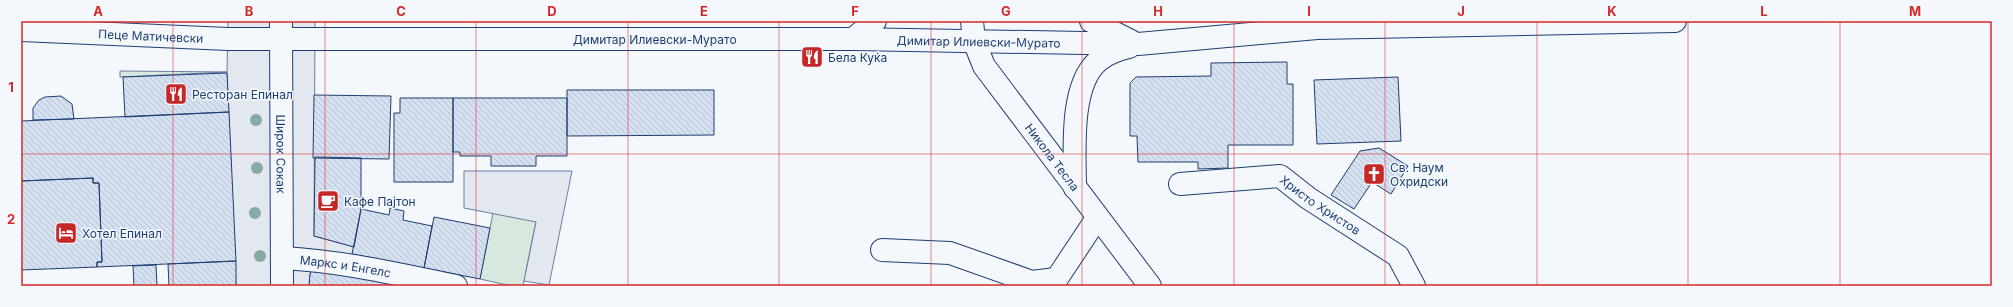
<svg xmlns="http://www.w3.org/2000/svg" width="2013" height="307" viewBox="0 0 2013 307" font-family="Inter,sans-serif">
	<defs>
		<pattern id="building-back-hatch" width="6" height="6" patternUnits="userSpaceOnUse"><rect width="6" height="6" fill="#d5e0f0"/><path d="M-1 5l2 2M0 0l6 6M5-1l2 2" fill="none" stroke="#b6c1d1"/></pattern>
	</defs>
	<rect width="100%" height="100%" fill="#f4f7fb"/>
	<path fill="#d7e8df" stroke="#687fa3" d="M120,71L227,72L120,77Z
		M493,213L536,221L523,286H512L480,279Z"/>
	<path fill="#e3e8f0" stroke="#687fa3" d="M228,21H315L314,236L354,247L350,265L312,270L310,274L309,286H236L227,72Z
		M464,171H572L549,285L524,281L536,222L464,208Z"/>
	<path fill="url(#building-back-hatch)" stroke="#1d3f73" d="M1287,62V84H1293V145H1228V168L1198,169V162H1138L1137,136H1130V83L1136,77L1211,76V63Z
		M227,73L229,112L125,117L123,77Z
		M1398,77L1401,141L1317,144L1314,80Z
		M567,90H714V135L567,136Z
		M314,95L391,96L389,159L313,158Z
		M61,96L72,104L74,119L33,120V108L39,100L45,97Z
		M400,98H453V182H394V113H400Z
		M453,98H567V156H536V166H491V156H460V152H453Z
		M229,112L236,261L97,267V262H102L99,183H93V178L21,181V121Z
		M1379,148L1408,166L1391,194L1372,182L1354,209L1331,195L1360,151Z
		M315,157L361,158V209L354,247L314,236Z
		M93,178V183H99L102,262H97V267L21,270V181Z
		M390,208L404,211L403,220L432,226L424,268L352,254L361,209L389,215Z
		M434,217L490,228L480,279L424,268Z
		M236,261V286H169L168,264Z
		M156,265L157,286H134L133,266Z
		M312,270L396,282L395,286H309L310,274Z"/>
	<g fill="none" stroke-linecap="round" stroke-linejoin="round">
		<g stroke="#1d3f73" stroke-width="24">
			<g id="minor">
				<path id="s1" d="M281,21L282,286"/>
				<path id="s2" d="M972,21L974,41L984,66L1150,286"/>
				<path d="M1091,21L1131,41"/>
				<path id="s3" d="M21,30L228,39H853L1138,44L1317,28L1675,21"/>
				<path d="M853,39L875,21"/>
				<path id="s4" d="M1180,184L1280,176L1308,198L1398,256L1414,286"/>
				<path d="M1075,188C1075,153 1069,86 1098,61C1107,53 1118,50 1129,47"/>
				<path d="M882,250L950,253L1032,282L1056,279"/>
				<path id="s5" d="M282,258C341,261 398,274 456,286"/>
				<path d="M1052,286L1097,218"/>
			</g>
		</g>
		<use href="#minor" stroke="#f4f7fb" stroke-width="22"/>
	</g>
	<g fill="#86aba6">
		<circle cx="256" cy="120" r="6"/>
		<circle cx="257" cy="168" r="6"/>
		<circle cx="255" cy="213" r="6"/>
		<circle cx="260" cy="256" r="6"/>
	</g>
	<path fill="none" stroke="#d62828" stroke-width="1" stroke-opacity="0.55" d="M173,21V286M325,21V286M476,21V286M628,21V286M779,21V286M931,21V286M1082,21V286M1234,21V286M1385,21V286M1537,21V286M1688,21V286M1840,21V286M21,154H1992"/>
	<defs>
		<g id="restaurant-square" transform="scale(1.15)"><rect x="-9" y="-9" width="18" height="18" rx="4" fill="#c62828" stroke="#f4f7fb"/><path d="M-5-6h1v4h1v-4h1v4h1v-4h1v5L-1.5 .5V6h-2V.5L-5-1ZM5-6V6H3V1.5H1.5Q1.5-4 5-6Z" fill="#fff"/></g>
		<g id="church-square" transform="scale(1.15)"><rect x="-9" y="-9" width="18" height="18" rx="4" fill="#c62828" stroke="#f4f7fb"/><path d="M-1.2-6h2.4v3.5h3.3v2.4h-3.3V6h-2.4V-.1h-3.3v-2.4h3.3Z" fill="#fff"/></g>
		<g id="cafe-square" transform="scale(1.15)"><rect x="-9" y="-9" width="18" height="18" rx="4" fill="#c62828" stroke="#f4f7fb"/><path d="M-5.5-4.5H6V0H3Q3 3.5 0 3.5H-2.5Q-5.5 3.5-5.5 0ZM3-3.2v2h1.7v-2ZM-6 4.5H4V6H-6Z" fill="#fff"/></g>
		<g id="hotel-square" transform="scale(1.15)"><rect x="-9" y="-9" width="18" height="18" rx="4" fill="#c62828" stroke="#f4f7fb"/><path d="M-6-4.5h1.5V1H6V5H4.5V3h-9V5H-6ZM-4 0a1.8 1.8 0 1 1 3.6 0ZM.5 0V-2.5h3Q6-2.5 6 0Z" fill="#fff"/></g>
	</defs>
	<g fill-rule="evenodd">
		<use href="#restaurant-square" x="812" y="57"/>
		<use href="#restaurant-square" x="176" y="94"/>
		<use href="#church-square" x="1374" y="174"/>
		<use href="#cafe-square" x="328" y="201"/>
		<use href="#hotel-square" x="66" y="233"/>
	</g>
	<g text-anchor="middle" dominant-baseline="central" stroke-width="3" stroke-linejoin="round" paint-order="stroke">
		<g font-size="12" fill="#1d3f73" stroke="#f4f7fb">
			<text stroke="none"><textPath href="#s3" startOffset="130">Пеце Матичевски</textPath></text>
			<text stroke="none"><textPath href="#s3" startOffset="634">Димитар Илиевски-Мурато</textPath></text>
			<text stroke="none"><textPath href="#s3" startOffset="958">Димитар Илиевски-Мурато</textPath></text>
			<text stroke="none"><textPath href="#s1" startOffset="133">Широк Сокак</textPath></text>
			<text stroke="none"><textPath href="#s2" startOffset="161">Никола Тесла</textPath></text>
			<text stroke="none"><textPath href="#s4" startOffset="150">Христо Христов</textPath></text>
			<text stroke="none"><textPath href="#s5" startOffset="64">Маркс и Енгелс</textPath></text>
		</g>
		<g font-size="12" fill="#1d3f73" stroke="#f4f7fb" text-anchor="start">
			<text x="828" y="57">Бела Куќа</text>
			<text x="192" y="94">Ресторан Епинал</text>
			<text x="1390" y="167">Св. Наум<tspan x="1390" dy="14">Охридски</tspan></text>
			<text x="344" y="201">Кафе Пајтон</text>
			<text x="82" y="233">Хотел Епинал</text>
		</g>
	</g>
	<rect width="2013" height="307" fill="none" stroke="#f4f7fb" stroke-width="44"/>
	<rect x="22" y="22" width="1969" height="263" fill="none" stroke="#d62828" stroke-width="1.5"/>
	<g font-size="13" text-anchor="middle" font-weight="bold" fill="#d62828">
		<text x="98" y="16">A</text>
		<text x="249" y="16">B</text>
		<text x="401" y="16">C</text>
		<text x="552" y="16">D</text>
		<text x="704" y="16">E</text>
		<text x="855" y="16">F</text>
		<text x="1006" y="16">G</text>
		<text x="1158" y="16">H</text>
		<text x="1309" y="16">I</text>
		<text x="1461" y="16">J</text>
		<text x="1612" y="16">K</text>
		<text x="1764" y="16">L</text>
		<text x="1915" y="16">M</text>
		<text x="11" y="92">1</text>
		<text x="11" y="224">2</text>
	</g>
</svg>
